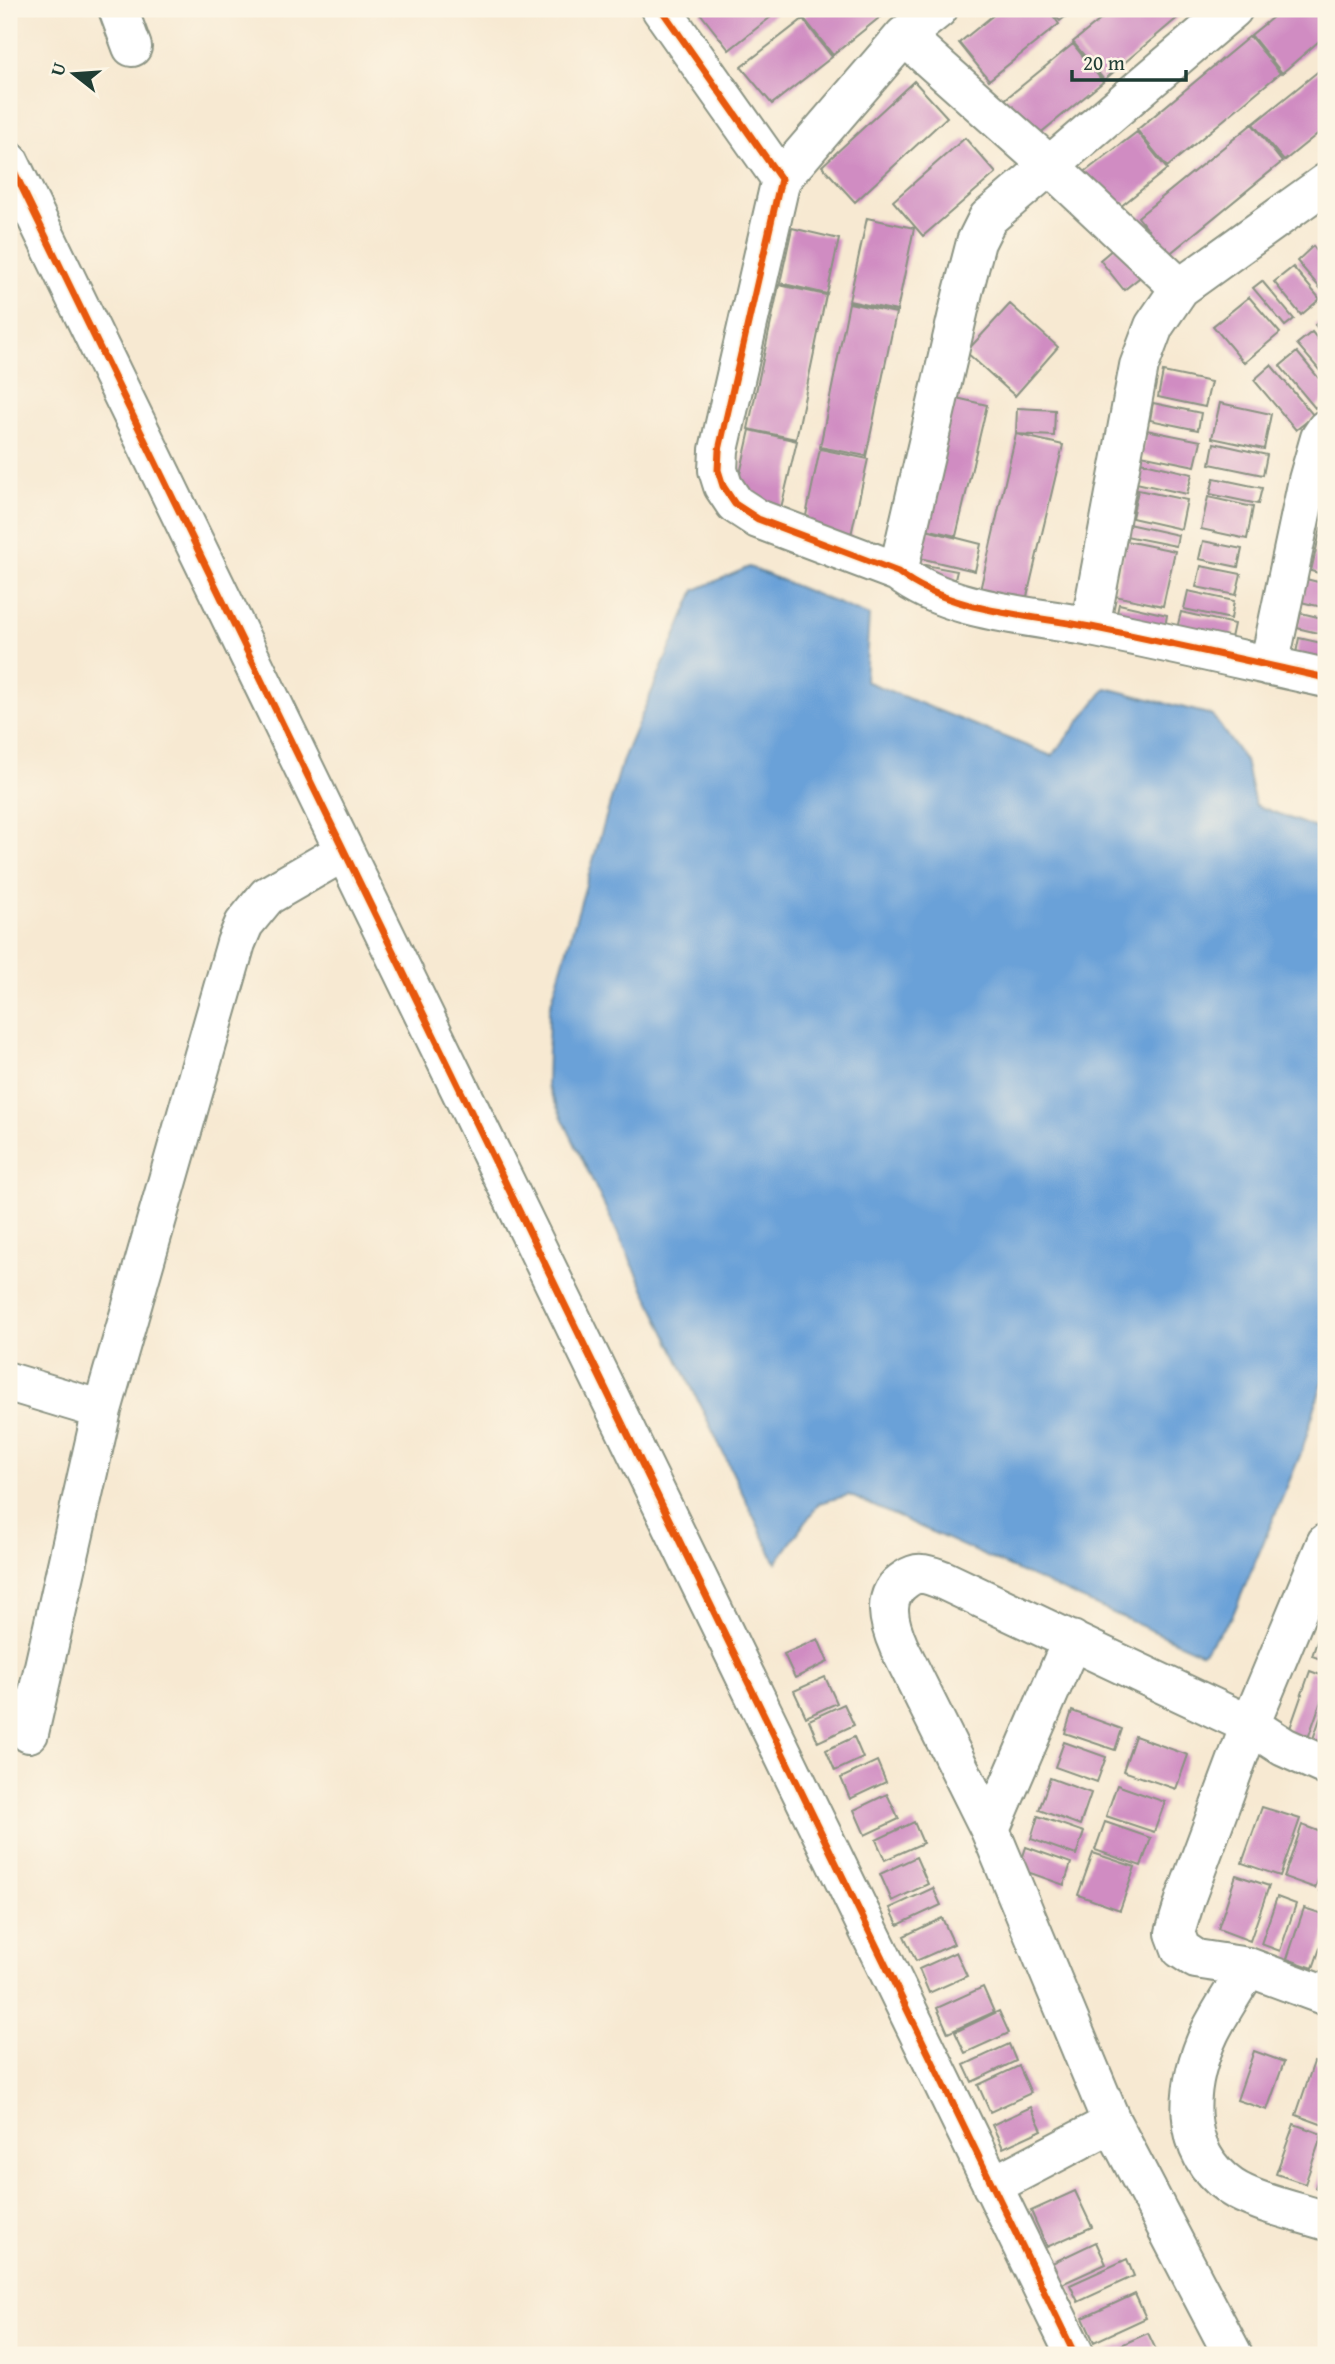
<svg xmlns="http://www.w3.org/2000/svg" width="1335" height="2364" viewBox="0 0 1335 2364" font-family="'Gentium Book Plus',serif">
	<rect width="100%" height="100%" fill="#fcf5e5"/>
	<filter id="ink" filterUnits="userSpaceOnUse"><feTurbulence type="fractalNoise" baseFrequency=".0143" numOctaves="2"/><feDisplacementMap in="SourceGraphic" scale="14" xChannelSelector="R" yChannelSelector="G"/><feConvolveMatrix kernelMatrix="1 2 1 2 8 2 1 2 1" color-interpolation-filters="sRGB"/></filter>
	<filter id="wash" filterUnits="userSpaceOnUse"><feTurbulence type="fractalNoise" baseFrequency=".00686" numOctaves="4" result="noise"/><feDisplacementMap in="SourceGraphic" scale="28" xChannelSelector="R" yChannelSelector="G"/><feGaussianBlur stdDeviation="1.57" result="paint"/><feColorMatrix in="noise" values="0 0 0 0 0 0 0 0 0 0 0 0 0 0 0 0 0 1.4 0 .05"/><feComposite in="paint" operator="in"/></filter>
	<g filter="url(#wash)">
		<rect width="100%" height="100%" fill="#f7e9d2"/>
		<path fill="#6ba1d8" stroke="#456f86" stroke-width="2" d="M749,567L869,616L865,681L1052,756L1106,688L1212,715L1245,761L1255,805L1326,832V1370L1302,1451L1232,1617L1202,1653L849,1495L819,1503L776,1563L547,1086L549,1010L623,759L695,590Z"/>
		<g id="blocks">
			<path fill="#d08cc2" d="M705,9H781L729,50L700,13Z
				M813,9H890L833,55L803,17Z
				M1001,9H1048L1059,24L989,80L959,43Z
				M1049,9H1075L1060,21Z
				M1114,9H1188L1104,80L1073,42Z
				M1283,9H1326V35L1282,73L1251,35Z
				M803,19L832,57L772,104L741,67Z
				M1250,36L1280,73L1167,167L1137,130Z
				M1073,44L1103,82L1033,139L1003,101Z
				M1326,65V127L1284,161L1253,124Z
				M914,81L947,117L855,202L822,166Z
				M1252,124L1282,162L1168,255L1138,217Z
				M1137,132L1167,169L1109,216L1074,180Z
				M965,138L996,173L923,236L893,201Z
				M867,218L914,228L897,311L849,301Z
				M792,228L839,239L827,294L780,283Z
				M1120,243L1144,274L1124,290L1100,260Z
				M1313,246L1326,262V295L1297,261Z
				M1293,267L1320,299L1301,315L1274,282Z
				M1262,281L1294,319L1285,326L1253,288Z
				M779,285L826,295L796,439L748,429Z
				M1249,297L1280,333L1244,363L1213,326Z
				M849,303L896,313L866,456L820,447Z
				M1010,304L1058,347L1015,396L966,352Z
				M1326,316V338L1315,325Z
				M1312,332L1326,349V378L1297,344Z
				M1297,352L1326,387V398L1315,408L1280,366Z
				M1271,365L1314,416L1296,430L1254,380Z
				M1163,372L1211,382L1205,407L1158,397Z
				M952,397L987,405L956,536L922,528Z
				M1153,403L1201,413L1198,430L1150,420Z
				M1220,403L1271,414L1264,449L1212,438Z
				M1017,408L1055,410L1054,436L1016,434Z
				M750,430L797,441L780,512L734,501Z
				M1146,430L1201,441L1195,466L1141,455Z
				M1016,434L1063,445L1024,609L978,599Z
				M1214,443L1267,455L1263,475L1210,464Z
				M820,449L868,459L849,544L803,530Z
				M1140,462L1192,474L1187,494L1136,483Z
				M1214,478L1262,488L1258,504L1210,494Z
				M1138,490L1187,500L1181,529L1132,518Z
				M1208,497L1253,507L1247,539L1201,529Z
				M1325,502H1326V521L1321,520Z
				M1128,524L1178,535L1176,546L1126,536Z
				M918,528L981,544L975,571L911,556Z
				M1321,528L1326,529V575L1311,571Z
				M1126,541L1175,551L1163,606L1115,596Z
				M1203,541L1242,549L1238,567L1199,559Z
				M925,565L957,571L953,587L922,581Z
				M1201,566L1241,574L1236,595L1196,587Z
				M1306,579L1326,584V608L1301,602Z
				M1188,591L1234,601L1231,619L1184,609Z
				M1119,604L1167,615L1164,633L1115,622Z
				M1181,612L1234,624L1228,652L1174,641Z
				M1301,613L1326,619V635L1297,628Z
				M1299,638L1326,644V671L1294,663Z
				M1326,1616V1661L1312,1656Z
				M818,1639L828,1662L795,1678L784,1654Z
				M1310,1671L1326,1677V1687L1307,1741L1288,1734Z
				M825,1677L837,1703L806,1717L794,1691Z
				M1326,1701V1747L1312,1742Z
				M844,1704L854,1725L818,1742L809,1720Z
				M1072,1711L1122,1729L1115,1750L1065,1733Z
				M1135,1736L1188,1755L1176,1789L1123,1771Z
				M854,1737L863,1758L835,1771L826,1750Z
				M1064,1742L1106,1757L1097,1782L1055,1767Z
				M877,1761L886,1782L850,1799L841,1778Z
				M1050,1778L1091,1793L1080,1825L1039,1810Z
				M1117,1785L1165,1802L1154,1832L1106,1816Z
				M887,1794L899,1819L865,1835L854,1810Z
				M1262,1807L1300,1819L1280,1876L1242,1863Z
				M1038,1816L1084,1832L1076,1855L1031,1839Z
				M914,1822L923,1843L885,1860L876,1840Z
				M1105,1822L1151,1838L1141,1866L1095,1850Z
				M1302,1825L1326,1834V1858L1315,1888L1284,1877Z
				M1026,1847L1071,1863L1064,1885L1019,1869Z
				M1093,1853L1135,1867L1120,1910L1078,1895Z
				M916,1857L928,1884L892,1901L880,1874Z
				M1236,1875L1269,1886L1250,1941L1218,1929Z
				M1326,1876V1893L1320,1891Z
				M933,1888L941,1905L898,1925L890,1908Z
				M1277,1897L1296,1904L1280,1951L1261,1944Z
				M1304,1908L1326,1915V1931L1313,1968L1287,1959Z
				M942,1918L954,1944L916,1961L904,1936Z
				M956,1952L967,1976L929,1993L919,1969Z
				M983,1987L994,2012L948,2033L937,2008Z
				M999,2011L1009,2033L965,2053L955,2032Z
				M1009,2044L1016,2061L972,2082L964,2065Z
				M1254,2051L1284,2062L1267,2110L1237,2100Z
				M1314,2062L1326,2066V2126L1296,2115Z
				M1019,2066L1031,2093L990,2112L978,2085Z
				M1031,2107L1042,2130L1003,2148L992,2125Z
				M1294,2124L1322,2134L1305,2184L1276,2174Z
				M1326,2158V2192L1315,2188Z
				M1075,2191L1092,2227L1047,2247L1031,2211Z
				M1096,2242L1106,2264L1060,2285L1050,2264Z
				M1127,2259L1134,2276L1078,2302L1070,2285Z
				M1135,2294L1146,2318L1094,2342L1083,2318Z
				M1148,2333L1158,2354L1156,2355H1099Z"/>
		</g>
	</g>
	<g filter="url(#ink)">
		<use href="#blocks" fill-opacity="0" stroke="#8b9383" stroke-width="2"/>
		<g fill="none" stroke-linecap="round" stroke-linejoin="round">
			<g stroke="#8b9383" stroke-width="42">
				<path id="minor" d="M118,9L132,47
					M661,9L781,179L719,450L718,470L723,486L735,504L758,519L898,572C949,612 1029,615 1091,627C1170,643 1248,661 1326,678
					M904,36L1050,166L1180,288
					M9,161L1075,2355
					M781,179L904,36L938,9
					M898,572L963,292L976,242L988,218L1233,9
					M1090,627L1139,366L1154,326L1180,288L1326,183
					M1269,666L1308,480L1320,438L1326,429
					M9,1382L102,1410L236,943L244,924L267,896L343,852
					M1326,1543L1250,1725L1186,1897L1175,1933L1181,1949L1196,1959L1248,1967L1326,1996
					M29,1733L102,1410
					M990,1830L1072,1640
					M1248,1967C1236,1989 1221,2010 1210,2032C1186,2083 1178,2150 1231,2187C1253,2202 1299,2212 1326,2221
					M1112,2123L1233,2355
					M992,2186L1112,2123L990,1830L899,1647C889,1624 880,1595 906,1579C910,1576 917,1573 922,1574C928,1574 937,1578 943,1580L1250,1725L1284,1747L1326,1766"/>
			</g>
			<use href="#minor" stroke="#fff" stroke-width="38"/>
			<g stroke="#fcf5e5" stroke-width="11">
				<path id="cycleway" d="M661,9L781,179L719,450L718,470L723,486L735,504L758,519L898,572C949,612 1029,615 1091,627C1170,643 1248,661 1326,678
					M9,161L1075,2355"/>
			</g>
			<use href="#cycleway" stroke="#e8590c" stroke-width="7"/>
		</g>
	</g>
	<rect width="1335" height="2364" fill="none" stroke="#fcf5e5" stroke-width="35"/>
	<g transform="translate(74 74) rotate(287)" stroke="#fcf5e5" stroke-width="5" paint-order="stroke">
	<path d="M0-5L12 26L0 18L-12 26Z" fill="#1f3d34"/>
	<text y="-10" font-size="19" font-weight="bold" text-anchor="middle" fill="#1f3d34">U</text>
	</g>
	<path d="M1072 70v10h114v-10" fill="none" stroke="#1f3d34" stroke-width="3.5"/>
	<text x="1083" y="70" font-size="21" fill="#1f3d34" stroke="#fcf5e5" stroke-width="5" paint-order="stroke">20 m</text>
</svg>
